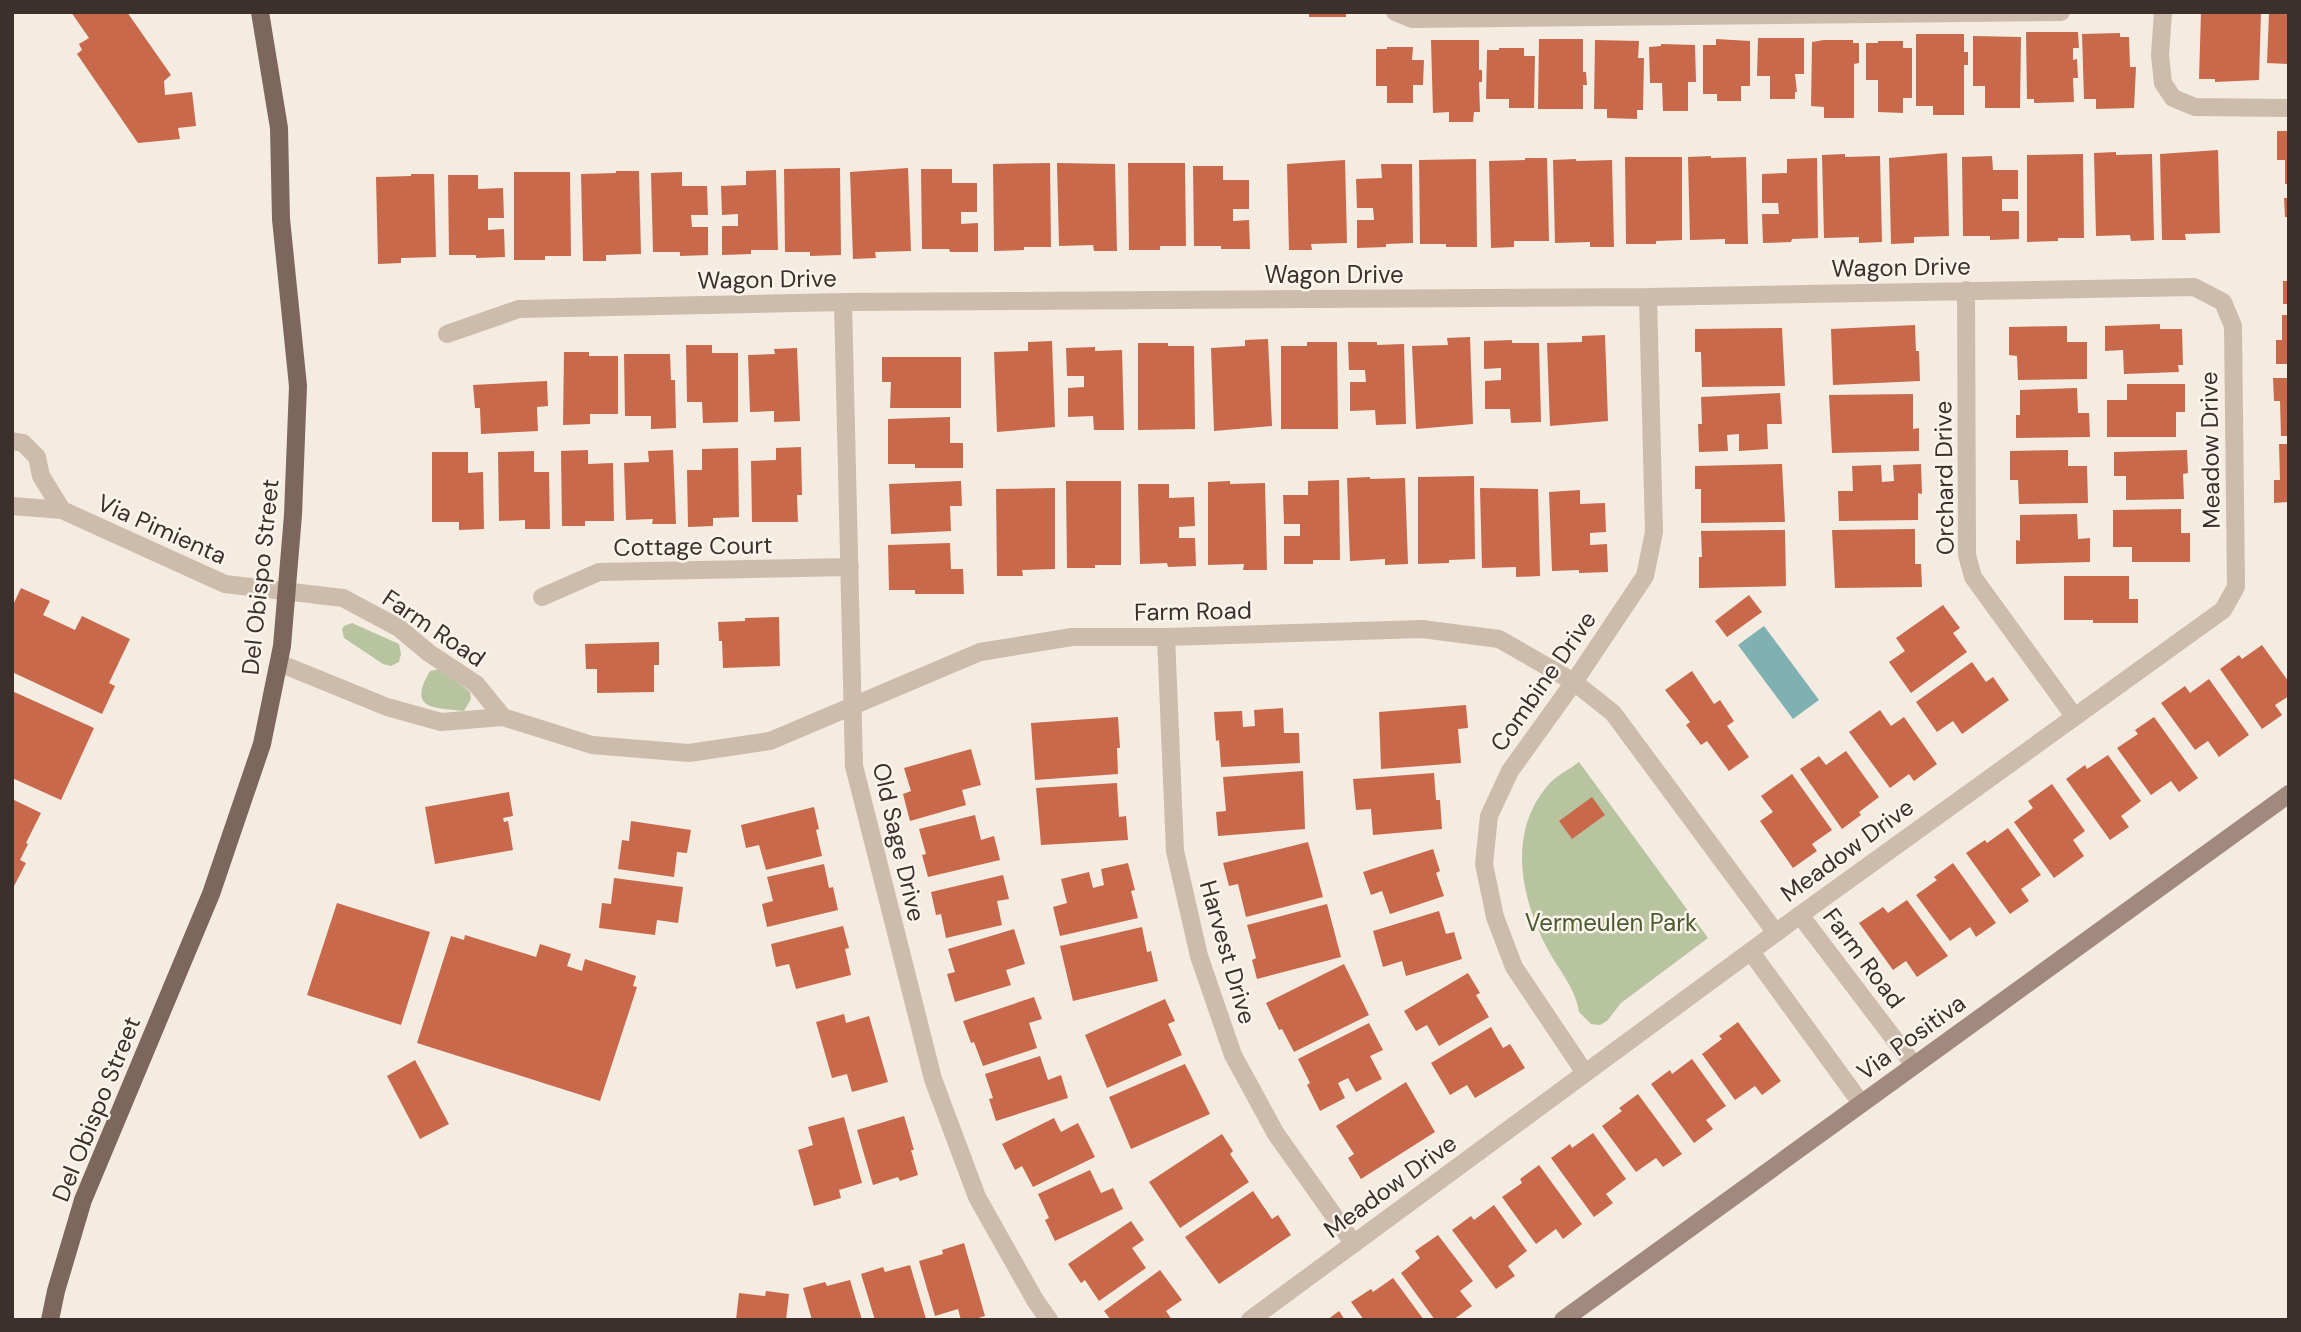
<svg xmlns="http://www.w3.org/2000/svg" width="2301" height="1332" viewBox="0 0 2301 1332" font-family="'DM Sans',sans-serif">
	<rect width="100%" height="100%" fill="#f4ebe1"/>
	<path fill="#b8c4a0" d="M352,623L399,644L401,654L399,662L391,666L383,664L344,638L342,629L344,626Z
		M440,669L470,692L471,699L464,711C434,708 407,710 430,671Z
		M1579,762L1708,938L1621,1003L1607,1021L1600,1025L1591,1024L1579,1012C1576,989 1559,970 1548,950C1521,898 1506,833 1549,784C1557,775 1570,769 1579,762Z"/>
	<path fill="#7fb0b2" d="M1764,626L1819,700L1793,719L1738,645Z"/>
	<path fill="#c8694b" d="M71,12H127L171,75L164,81L165,95L192,92L196,126L178,128L180,139L138,143L77,54L82,50L79,44L89,38Z
		M1309,12H1346V17H1309Z
		M2201,12H2261L2259,80L2215,82V79H2199Z
		M2269,13H2289V64L2267,63Z
		M2026,32H2078L2079,48H2073V60L2077,59L2078,78H2073L2074,102L2034,103V99H2027Z
		M2120,33V37H2129L2130,67H2136L2134,108L2096,109V99H2084L2082,34Z
		M1916,34H1964V52H1968V65H1964V115H1933V106H1916Z
		M1973,36L2021,37L2020,108H1985V86H1973Z
		M1758,38H1804V74H1795L1797,92H1795V99H1770V76H1757Z
		M1539,39H1583V72H1586L1587,85H1583V109H1538Z
		M1716,39L1750,41V86H1741V101H1717V94H1703V45H1716Z
		M1431,40H1479V70H1482V82H1479L1480,112H1474L1473,122H1449V112L1433,113Z
		M1595,40L1639,41L1638,58H1644L1643,110H1637V119L1607,118V109H1594Z
		M1824,40H1853V43H1859V63L1854,64V118H1824V107L1811,106L1812,42Z
		M1878,41H1903V48H1912V98H1903V113L1878,112V80H1866V43H1878Z
		M1661,44L1695,45L1696,82H1688V111H1663L1662,83H1650L1649,47L1661,46Z
		M1387,47H1413L1412,60H1424L1423,85H1413V103H1387V86H1376V49H1387Z
		M1499,48H1524V56H1535L1534,108H1509V99H1486L1487,50H1499Z
		M2277,131H2289V184H2285V160H2277Z
		M2218,150L2220,233L2185,234L2186,240H2162L2160,154Z
		M2116,152V155L2152,154L2154,240L2131,241L2130,235L2096,236L2094,153Z
		M1947,153L1949,236L1914,237V243L1891,244L1889,158Z
		M1845,154V157L1880,156L1882,242L1859,243V237L1824,238L1822,155Z
		M2083,154L2084,238H2058V241L2027,242V155Z
		M1711,156V158L1746,157L1748,244H1725V239L1690,240L1688,157Z
		M1992,156L1993,170H2018V199H2002V211H2019V239L1990,240V236H1963L1962,157Z
		M1625,157H1682V240L1656,241V244H1626Z
		M1525,158H1547L1549,241H1514V247L1491,248L1489,161L1525,160Z
		M1817,158L1818,238L1792,239L1791,242L1763,243L1762,214H1779L1778,203H1762V174L1787,173V159Z
		M1476,159L1477,247H1446V244H1420L1419,160Z
		M1576,159V161L1612,160L1614,247H1590V242L1555,243L1553,160Z
		M1345,160L1347,243L1311,244L1312,250H1289L1287,164Z
		M1050,163L1051,247H1024V250L994,251L993,164Z
		M1057,163L1115,164L1117,251H1094L1093,245L1059,246Z
		M1128,163H1185L1186,246H1160V250H1129Z
		M1381,164H1412L1413,243L1386,244V247L1357,248V220H1374L1373,208H1357L1356,179L1382,178Z
		M1193,166H1223V180H1249V209H1233V221L1249,220L1250,249H1221V246H1194Z
		M840,168L841,255L810,256V252H785L784,169Z
		M908,168L911,251L875,252L876,258L853,259L850,172Z
		M921,169H952V183H977V212H961V224L978,223V252H950L949,249H922Z
		M776,170L778,250H751V254L722,255V226H738V214L722,215L721,186L746,185V171Z
		M616,171H639L641,254L606,255V261H583L581,174L616,173Z
		M514,172H570L571,256H545V260H514Z
		M682,172V186H707L708,215H691L692,227H708V255L680,256V252H653L651,173Z
		M411,174H434L436,257L401,258V263L378,264L376,177L411,176Z
		M448,175H478V189L503,188L504,218H488V230L504,229L505,257L476,258V255H449Z
		M2284,198H2289V217H2285Z
		M2283,281H2289V304H2283Z
		M2282,315H2289V364H2276V340H2282Z
		M2160,324V329H2182L2183,365H2178L2179,372L2124,374L2123,350L2105,351V326Z
		M1915,325L1916,351H1919L1920,381L1833,385L1831,329Z
		M2067,326V342H2087V379L2018,380L2017,356L2009,355V327Z
		M1782,328L1785,386L1702,387L1701,352H1695V329Z
		M1605,335L1608,421L1550,426L1547,343L1582,342V336Z
		M1470,337L1473,424L1416,429L1412,346L1448,345L1447,338Z
		M1268,339L1272,426L1214,431L1211,348L1245,346V340Z
		M1512,340V343H1539L1541,422L1511,423L1510,409H1485V381L1501,380V368L1484,369V341Z
		M1052,341L1055,427L997,432L994,352L1028,351V342Z
		M1307,342H1337L1338,429H1281V346H1307Z
		M1348,342H1377V345L1404,344L1406,424L1376,425L1375,410L1350,411V382H1366L1365,370H1349Z
		M1138,343H1168V346H1194L1195,429L1138,430Z
		M686,345H712V353H738V422L703,423L702,402H687Z
		M1095,347V351L1122,350L1124,430H1094L1093,416L1068,417V388L1084,387V376H1067L1066,348Z
		M797,348L800,421L774,422V411L750,412L748,355L775,354L774,349Z
		M564,352H589V356H618V414H590V424L563,425Z
		M624,354H670L671,380H675L676,428L651,429V416H625Z
		M882,357H961V408H890L891,382H882Z
		M2273,378H2289V436H2281L2280,401H2274Z
		M547,381L548,406L537,407L538,431L481,434L480,408H475L473,385Z
		M2127,384H2185V412H2176V437H2107V400H2127Z
		M2077,388L2078,413H2089L2090,437L2016,438V415H2020V390Z
		M1780,393L1782,424H1767L1768,449L1739,451V434L1727,435L1728,451L1699,452L1698,424H1702L1701,397Z
		M1913,394V429L1919,428V451L1832,453L1829,395Z
		M950,417V443H963V468H915V464H888V419Z
		M2279,444H2289V502L2274,503V480H2280Z
		M801,447L802,495H797L798,522H752L751,461L776,460V448Z
		M738,448L739,517L713,518V526L688,527L687,470H702V449Z
		M588,450V464L613,463L614,521H585V526H562L561,451Z
		M673,450L676,524H652L653,519L626,520L624,463L649,462L648,451Z
		M2068,450V466H2087L2088,503L2019,504L2018,480H2010V451Z
		M2187,450L2188,473L2183,474L2184,499L2126,500V476H2114V452Z
		M534,451V472H549L550,529H525V520L499,521L498,452Z
		M432,452H468V473L483,472L484,529L459,530V522H432Z
		M1782,464L1785,522L1701,523V489H1695V466Z
		M1921,464L1922,494L1918,493V520L1839,521L1838,491H1853L1852,466L1881,465L1882,482L1894,481L1893,465Z
		M1474,476L1475,559L1449,560V563L1418,564V477Z
		M1370,477V479L1405,478L1408,564L1385,565V559L1350,561L1347,478Z
		M1339,480L1340,560H1313V564H1284V536H1300V524H1284L1283,495H1308V481Z
		M961,481L962,506H950L951,531L891,534L889,484Z
		M1066,481H1121V565H1095V568H1067Z
		M1230,481V484L1265,483L1267,570H1243L1244,564L1208,565V482Z
		M1138,484H1169V498L1194,497L1195,526L1179,527V538H1195L1196,566L1168,567L1167,563L1140,564Z
		M1055,488V569L1022,570L1023,576H997L996,489Z
		M1480,488L1538,489L1540,576L1516,577V567L1482,568Z
		M1580,490V504L1605,503L1606,532L1590,533V545L1607,544L1608,572L1579,573V570L1552,571L1549,492Z
		M2181,509V533H2190V562H2132V547H2113V510Z
		M2077,514L2078,539L2090,538V562L2016,564V540L2020,541V515Z
		M1915,529V564H1921L1922,587L1835,588L1832,530Z
		M1785,530L1786,586L1699,588V557H1702L1701,531Z
		M950,543L951,569H963L964,594H915V590H889L888,545Z
		M2064,576H2129V599H2138V623H2093V620H2064Z
		M21,588L50,601L43,615L75,630L82,616L130,639L109,683L115,686L102,714L12,672L14,643L12,607Z
		M1749,595L1762,612L1727,637L1715,621Z
		M1943,605L1960,628L1953,633L1967,652L1911,693L1889,662L1905,651L1896,638Z
		M779,617L780,666L723,668L722,641H719L718,622L745,621V618Z
		M659,642V665H654V692L597,693V669H586L585,644Z
		M2262,645L2289,682V696L2275,705L2282,715L2262,729L2220,669L2239,655L2242,659Z
		M1972,662L1986,682L1993,677L2009,700L1962,734L1953,721L1937,732L1916,702Z
		M1692,671L1714,704L1720,700L1734,721L1727,726L1749,757L1729,771L1707,741L1701,745L1686,725L1690,722L1665,690Z
		M2209,679L2249,735L2219,757L2208,741L2195,750L2161,703L2185,686L2190,693Z
		M12,691L94,728L61,800L12,778Z
		M1466,705L1468,728L1458,729L1461,763L1381,769L1379,712Z
		M1283,708L1284,733H1299L1300,763L1221,767L1219,740L1216,741L1214,712L1242,711L1243,727L1255,726L1254,710Z
		M1880,710L1891,726L1904,717L1937,764L1914,781L1909,774L1890,788L1849,732Z
		M1118,717L1120,748H1117L1118,774L1035,780L1031,723Z
		M2154,717L2198,778L2179,792L2171,781L2151,795L2117,748L2138,734L2135,730Z
		M971,749L981,785L962,790L966,805L910,821L903,794L911,791L904,768Z
		M1846,751L1879,797L1859,812L1861,815L1842,829L1800,769L1819,756L1826,765Z
		M2108,755L2141,801L2121,816L2129,827L2110,840L2066,779L2085,765L2087,769Z
		M1303,771L1305,829L1218,836L1216,812L1226,811L1223,777Z
		M1434,773L1436,800H1440L1442,829L1373,835L1371,809L1356,810L1353,779Z
		M1792,774L1832,830L1812,844L1817,851L1793,868L1760,821L1773,812L1761,796Z
		M1117,783L1119,817L1126,816L1128,840L1041,845L1036,788Z
		M2052,784L2085,831L2073,840L2084,856L2054,878L2014,822L2033,808L2028,801Z
		M509,792L513,816L503,818L504,822L508,821L513,850L435,864L425,807Z
		M1592,797L1605,815L1572,839L1559,821Z
		M12,799L41,813L26,843L28,844L20,860L26,863L12,890Z
		M814,807L819,829L816,830L822,856L766,870L759,845L746,848L741,825Z
		M975,815L981,840L994,836L1000,860L928,877L922,855L926,854L919,829Z
		M631,821L691,830L687,853L677,852L674,877L618,869L622,840L629,841Z
		M2008,828L2041,875L2021,889L2029,901L2010,914L1966,853L1985,840L1987,843Z
		M1308,842L1323,897L1246,917L1238,884L1229,886L1223,863Z
		M1433,849L1440,871L1436,873L1444,896L1390,914L1382,891L1371,895L1363,872Z
		M1128,863L1135,890L1131,891L1138,918L1060,936L1053,907L1067,903L1061,879L1089,872L1093,888L1104,885L1101,869Z
		M1953,863L1996,923L1976,937L1970,927L1950,941L1916,895L1937,880L1934,877Z
		M824,864L829,888L833,887L838,910L767,927L762,904L773,901L767,877Z
		M1003,875L1009,899L997,901L1002,925L946,938L941,914L936,915L931,892Z
		M614,878L683,887L678,923L657,920L655,935L599,928L602,903L611,904Z
		M1907,900L1948,956L1917,977L1906,961L1893,970L1859,923L1883,907L1888,913Z
		M337,903L430,932L401,1025L307,995Z
		M1327,904L1341,957L1257,979L1252,960L1256,958L1247,925Z
		M1439,911L1446,934L1454,932L1462,959L1406,976L1402,961L1383,967L1373,931Z
		M843,926L849,948L845,949L851,975L796,989L789,964L776,967L771,944Z
		M1142,927L1147,952L1151,951L1158,981L1073,1001L1060,946Z
		M1014,929L1025,964L1006,970L1011,985L955,1002L947,974L955,972L948,949Z
		M465,935L536,957L540,944L571,954L567,966L582,971L585,959L636,976L633,986L637,987L600,1101L417,1043L451,936L464,940Z
		M1344,964L1369,1015L1294,1052L1282,1029L1279,1030L1266,1003Z
		M1468,973L1480,993L1476,995L1489,1017L1439,1046L1427,1025L1416,1031L1404,1011Z
		M1034,997L1042,1019L1029,1023L1037,1048L983,1066L974,1042L971,1043L963,1021Z
		M1165,999L1175,1021L1168,1024L1182,1055L1107,1088L1085,1035Z
		M844,1014L846,1023L869,1016L888,1082L852,1092L847,1074L832,1078L816,1022Z
		M1738,1022L1781,1081L1762,1095L1755,1086L1735,1100L1702,1054L1722,1039L1719,1036Z
		M1369,1023L1383,1050L1370,1056L1382,1079L1356,1092L1348,1078L1338,1083L1345,1098L1320,1111L1307,1085L1310,1083L1298,1059Z
		M1491,1027L1503,1048L1510,1044L1525,1068L1475,1098L1467,1085L1450,1095L1431,1063Z
		M1040,1056L1048,1080L1061,1075L1068,1098L996,1121L989,1099L993,1098L985,1074Z
		M1692,1059L1726,1106L1706,1120L1713,1129L1694,1143L1651,1084L1670,1070L1672,1074Z
		M415,1060L449,1124L420,1139L387,1076Z
		M1185,1064L1210,1114L1131,1149L1109,1097Z
		M1406,1082L1435,1132L1361,1179L1348,1158L1354,1154L1336,1126Z
		M1638,1094L1682,1154L1663,1167L1656,1158L1636,1172L1602,1126L1622,1111L1619,1108Z
		M904,1116L914,1150H911L918,1175L900,1181L898,1177L873,1185L857,1130Z
		M844,1117L862,1183L839,1190L841,1198L814,1206L798,1150L813,1145L808,1127Z
		M1054,1118L1061,1132L1078,1123L1095,1157L1033,1187L1022,1166L1015,1170L1002,1144Z
		M1593,1133L1626,1179L1606,1194L1613,1203L1594,1217L1551,1158L1570,1144L1572,1148Z
		M1222,1134L1233,1151L1230,1154L1249,1182L1180,1228L1149,1182Z
		M1539,1165L1582,1224L1563,1239L1556,1229L1536,1244L1502,1197L1522,1183L1520,1179Z
		M1090,1170L1101,1193L1113,1188L1123,1209L1055,1241L1045,1220L1049,1218L1038,1194Z
		M1253,1191L1272,1219L1278,1215L1291,1235L1219,1284L1185,1237Z
		M1494,1205L1527,1251L1508,1266L1515,1276L1496,1289L1452,1230L1471,1216L1474,1220Z
		M1131,1221L1144,1240L1132,1248L1146,1268L1099,1301L1085,1280L1081,1283L1068,1264Z
		M1438,1235L1473,1281L1460,1291L1472,1306L1453,1320H1435L1401,1273L1420,1258L1415,1251Z
		M964,1243L985,1316L972,1320H961L958,1309L935,1316L919,1261L943,1254L942,1250Z
		M910,1265L926,1319L875,1320L861,1274L883,1267L885,1272Z
		M1160,1270L1182,1300L1166,1311L1172,1320H1111L1104,1311Z
		M1393,1278L1424,1320H1364L1351,1302L1371,1289L1373,1292Z
		M850,1280L862,1320H812L803,1288L825,1282L827,1286Z
		M766,1291L789,1294L786,1320H736L739,1293L765,1296Z
		M1339,1311L1345,1320H1327Z"/>
	<g fill="none" stroke-linecap="round" stroke-linejoin="round">
		<path stroke="#cdbbac" stroke-width="18" d="M1395,12L1412,19L2061,12
			M2163,12L2160,55L2163,83L2173,98L2195,107L2289,108
			M1966,290L1967,555L1973,577L2074,716
			M843,302L854,766L933,1079L977,1197L1035,1300L1049,1320
			M447,334L519,309L843,302L1648,297L2194,287L2223,302L2233,326L2236,587L2223,610L1800,915L1250,1320
			M12,441L23,443L37,457L41,476L62,510
			M12,506L62,510L225,584L343,598L399,628L429,653L476,684L503,717
			M542,597L599,572L850,567
			M1166,637L1175,851L1199,956L1233,1055L1276,1134L1354,1244
			M279,663L387,707L441,722L503,717L592,745L689,753L770,741L980,652L1072,637H1166L1422,629L1499,639L1574,682L1613,713L1776,933
			M1800,915L1914,1065
			M1751,952L1861,1103
			M1585,1073L1514,967L1495,917L1484,864L1489,816L1510,771L1574,682L1645,576L1654,532L1648,297"/>
		<path stroke="#a18a7d" stroke-width="18" d="M1563,1320L2289,794"/>
		<path stroke="#7d675c" stroke-width="18" d="M50,1320L56,1291L83,1200L211,894L262,744L282,646L293,515L298,386L281,219L279,128L260,12"/>
	</g>
	<g text-anchor="middle" dominant-baseline="central" stroke-width="5" stroke-linejoin="round" paint-order="stroke">
		<g font-size="24" fill="#3b302b" stroke="#fbf5ee">
			<text transform="translate(1901 267) rotate(-1)">Wagon Drive</text>
			<text x="1334" y="274">Wagon Drive</text>
			<text transform="translate(767 279) rotate(-1)">Wagon Drive</text>
			<text transform="translate(2210 450) rotate(-91)">Meadow Drive</text>
			<text transform="translate(1944 478) rotate(-91)">Orchard Drive</text>
			<text transform="translate(162 529) rotate(24)">Via Pimienta</text>
			<text transform="translate(693 546) rotate(-1)">Cottage Court</text>
			<text transform="translate(260 577) rotate(-84)">Del Obispo Street</text>
			<text transform="translate(1193 611) rotate(-1)">Farm Road</text>
			<text transform="translate(434 628) rotate(34)">Farm Road</text>
			<text transform="translate(1543 681) rotate(-55)">Combine Drive</text>
			<text transform="translate(899 842) rotate(77)">Old Sage Drive</text>
			<text transform="translate(1847 850) rotate(-36)">Meadow Drive</text>
			<text transform="translate(1228 952) rotate(74)">Harvest Drive</text>
			<text transform="translate(1864 958) rotate(53)">Farm Road</text>
			<text transform="translate(1911 1037) rotate(-36)">Via Positiva</text>
			<text transform="translate(96 1109) rotate(-68)">Del Obispo Street</text>
			<text transform="translate(1390 1186) rotate(-36)">Meadow Drive</text>
		</g>
		<g font-size="24" fill="#4a5a2e" stroke="#fbf5ee">
			<text x="1611" y="922">Vermeulen Park</text>
		</g>
	</g>
	<rect width="2301" height="1332" fill="none" stroke="#3b302b" stroke-width="28"/>
</svg>
